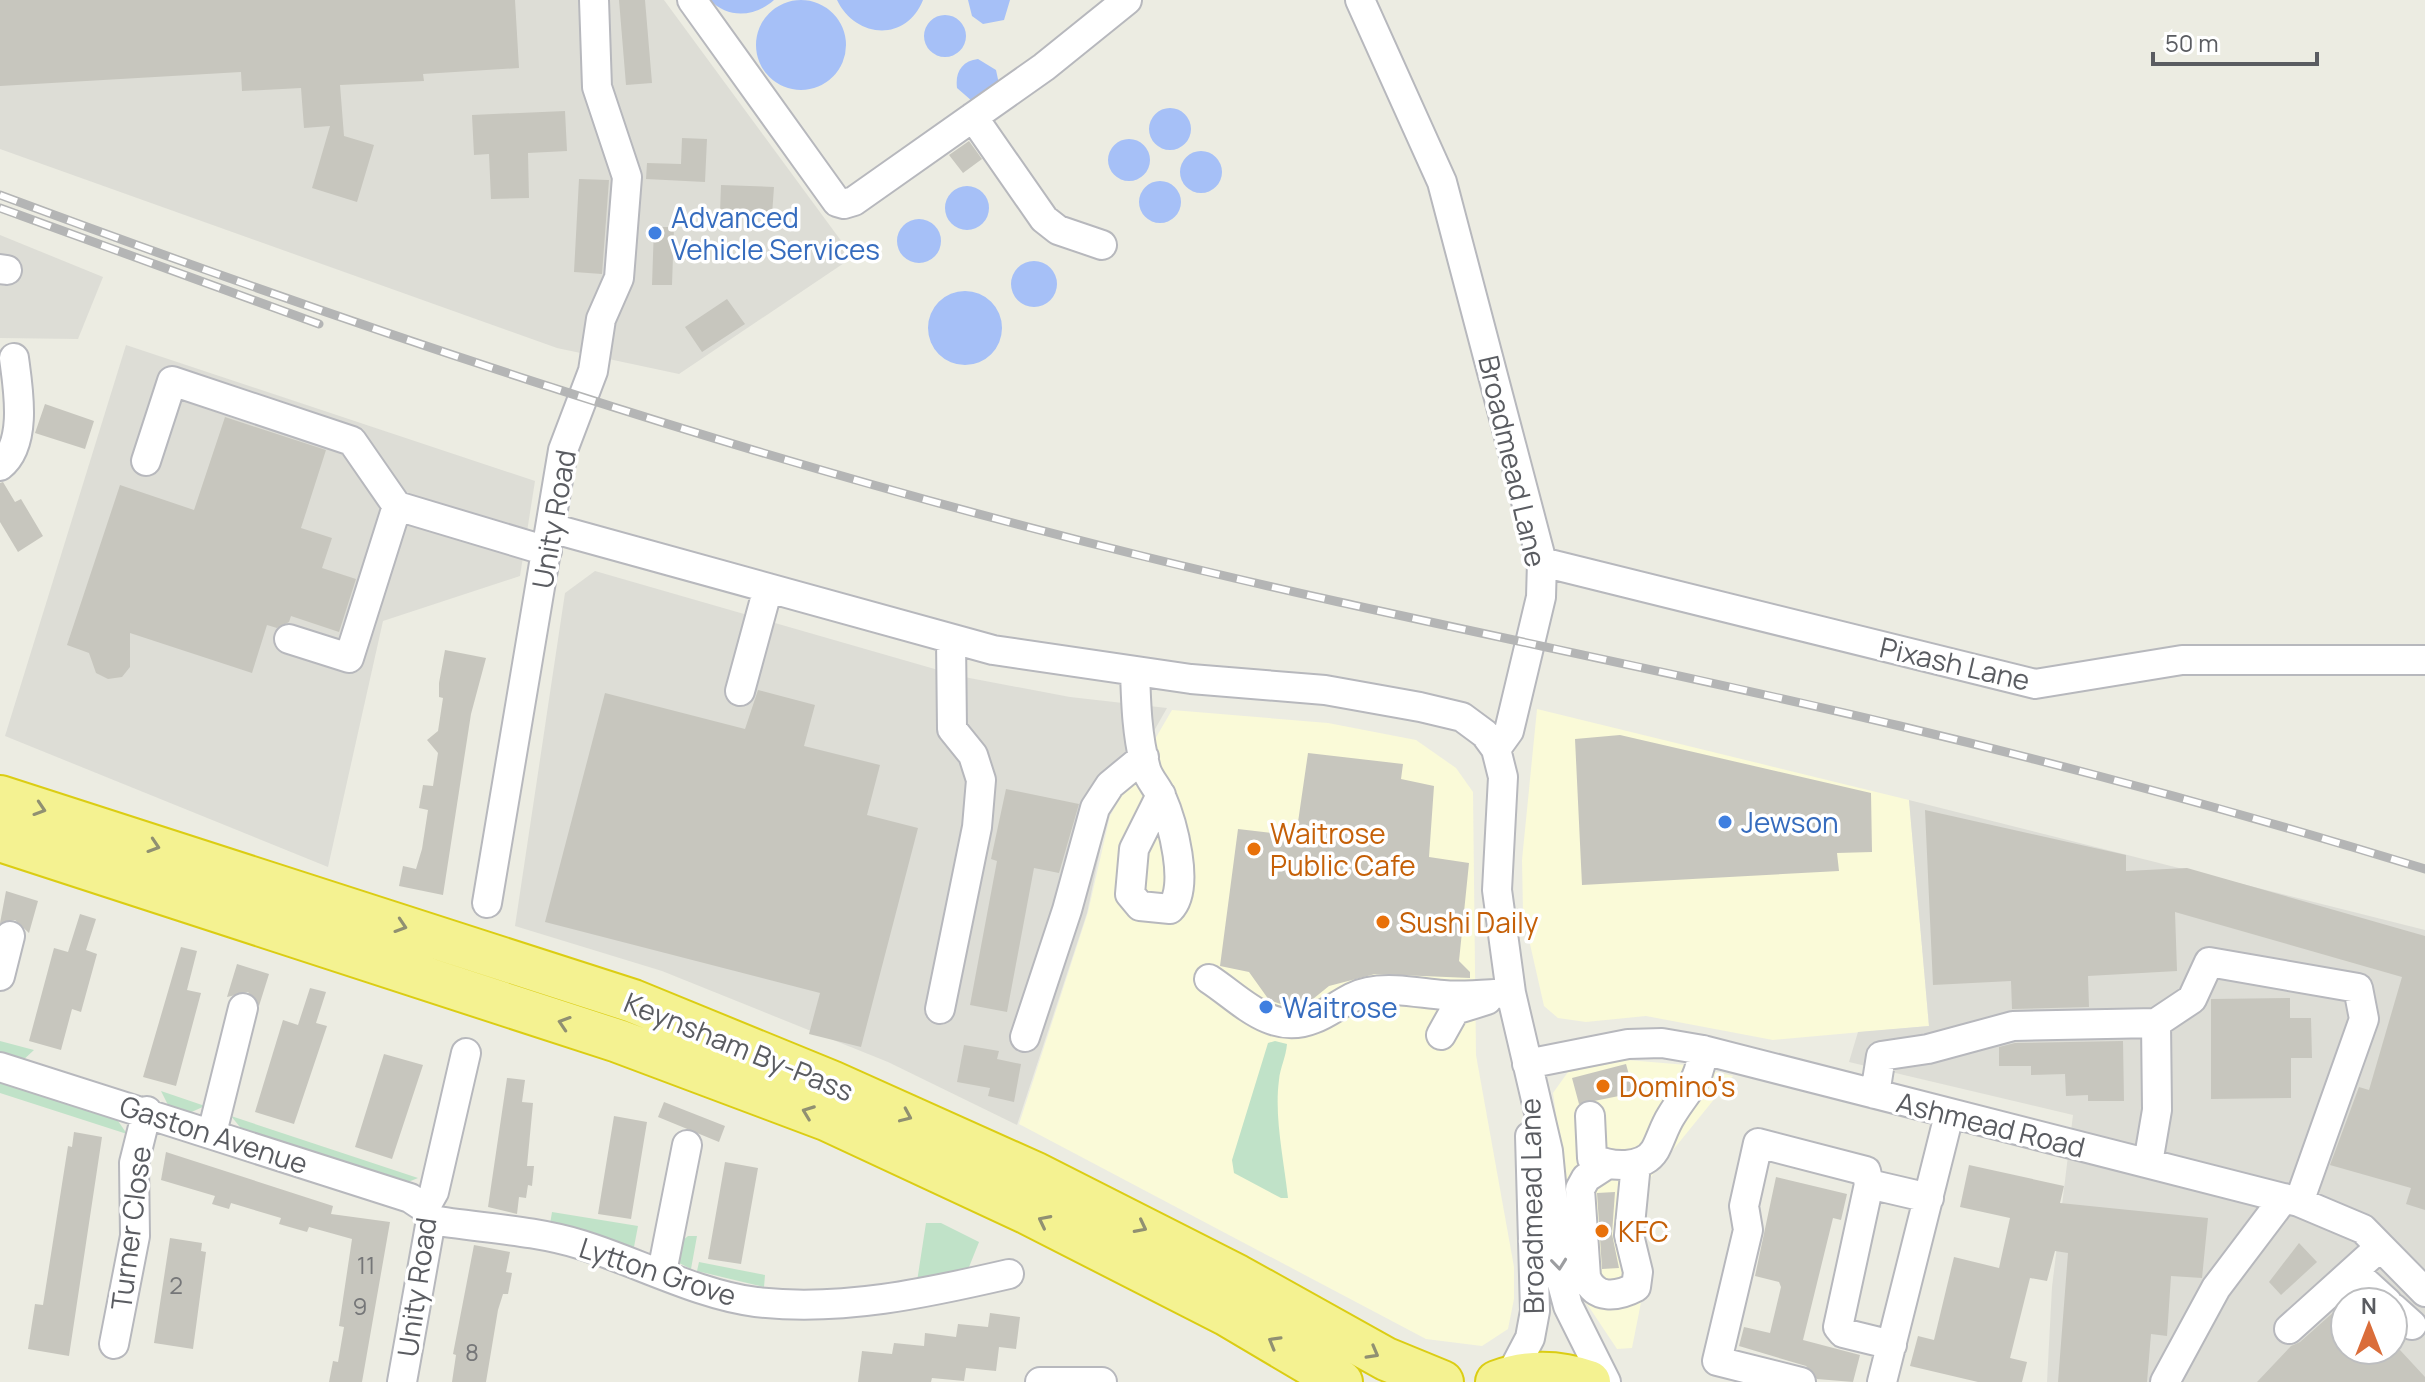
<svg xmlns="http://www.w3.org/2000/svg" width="2425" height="1382" viewBox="0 0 2425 1382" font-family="Manrope,sans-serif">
	<rect width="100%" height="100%" fill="#ecece2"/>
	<path fill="#fafad8" d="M1537,709L1909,800L1929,1026L1773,1040L1646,1016L1586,1022L1558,1018L1544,1006L1523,913L1522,860Z
		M1172,710L1328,723L1416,740L1456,768L1473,792L1476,1055L1514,1267V1299L1508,1329L1482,1346L1426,1339L1019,1124L1088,912L1110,816Z
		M1627,1060L1687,1065L1733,1076L1651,1177L1642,1236L1646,1277L1632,1348L1617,1349L1581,1295L1553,1093L1568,1072Z"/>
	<path fill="#ddddd6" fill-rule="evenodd" d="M0,0H664L853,257L679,374L557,348L0,149Z
		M0,235L103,277L78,339L0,338Z
		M126,345L535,481L520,576L383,621L328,867L5,736Z
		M595,571L959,676L1070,697L1167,708L1108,812L1087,913L1017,1125L888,1062L662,971L515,926L565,593Z
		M1909,800L2425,930V1382H2047L2052,1287L2073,1115L1849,1062L1858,1032L1929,1026ZM2345,1302H2393V1350H2345Z"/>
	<path fill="#c0e2c8" d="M0,1041L34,1050L21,1062L0,1054Z
		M1275,1041L1287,1044C1286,1057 1280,1068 1279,1080C1274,1117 1284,1160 1288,1198H1281L1234,1173L1232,1160L1268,1043Z
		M0,1078L116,1118L127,1134L0,1093Z
		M161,1091L205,1106L187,1114L169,1107Z
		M231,1116L418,1178L403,1184L244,1132Z
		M552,1212L638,1226L634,1247L550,1224Z
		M926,1223H941L979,1242L967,1272L916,1288Z
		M688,1236H697L691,1269L675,1261L683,1240Z
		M699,1262L765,1275L764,1287L697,1271Z"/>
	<path fill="#a6c0f7" d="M756 45a45 45 0 1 1 90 0a45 45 0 1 1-90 0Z
		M710,0H774C755,17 728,19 710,0Z
		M837,0H923C906,43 855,38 837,0Z
		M968,0H1010L1004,20L983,24L972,16Z
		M924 36a21 21 0 1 1 42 0a21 21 0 1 1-42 0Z
		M978,59L996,70L999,84L972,101L957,88C955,72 962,61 978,59Z
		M1149 129a21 21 0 1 1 42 0a21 21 0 1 1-42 0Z
		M1108 160a21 21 0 1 1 42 0a21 21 0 1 1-42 0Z
		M1180 172a21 21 0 1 1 42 0a21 21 0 1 1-42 0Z
		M1139 202a21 21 0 1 1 42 0a21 21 0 1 1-42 0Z
		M945 208a22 22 0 1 1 44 0a22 22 0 1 1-44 0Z
		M897 241a22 22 0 1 1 44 0a22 22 0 1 1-44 0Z
		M1011 284a23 23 0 1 1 46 0a23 23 0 1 1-46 0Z
		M928 328a37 37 0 1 1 74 0a37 37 0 1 1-74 0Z"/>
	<path fill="#c7c6be" d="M0,0H515L519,68L423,74L424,81L340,85L344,136L374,145L357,202L312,188L330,126L304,128L301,88L242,91L241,72L0,86Z
		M619,0H645L652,83L626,85Z
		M565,111L567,151L528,153L529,198L491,199L489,154L474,155L472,115Z
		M682,138L707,139L705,182L646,179L647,163L681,164Z
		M969,141L982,159L963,173L949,155Z
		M579,179L609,180L602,274L574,272Z
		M721,185L774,187L772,215L720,213Z
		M654,227H674L672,285H652Z
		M727,299L745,324L702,352L685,327Z
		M45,404L94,421L85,449L35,433Z
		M225,417L326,450L301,528L332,538L322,568L356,579L339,632L291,616L289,622L277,628L267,625L252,673L130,633V667L122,677L108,679L96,673L89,653L67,645L120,485L194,510Z
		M3,482L15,502L21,499L43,536L18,552L0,522V483Z
		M445,650L486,658L471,714L443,895L399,886L403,866L416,869L422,849L428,810L419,808L423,785L433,786L438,753L427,740L438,731L443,698L439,697V683Z
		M758,690L815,705L804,746L880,765L867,815L918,828L861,1047L809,1034L820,993L545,922L605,693L745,729Z
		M1620,735L1871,793L1872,852L1837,853L1839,871L1582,885L1575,739Z
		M1308,753L1403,764L1401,779L1434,786L1429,857L1469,863L1459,961L1470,972V978L1375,974L1329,986L1308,1003L1286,1006L1269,1000L1249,972L1220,966L1238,829L1296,836Z
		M1006,789L1079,804L1059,873L1034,868L1007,1012L970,1005L997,861L991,859Z
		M1925,810L2126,855V871L2187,868L2425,936V1210L2406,1204L2411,1188L2330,1165L2359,1087L2369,1090L2402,977L2175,912L2177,971L2088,976L2089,1007L2012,1009L2011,981L1933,985Z
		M6,891L38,901L29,933L15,920L0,923Z
		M80,914L96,919L86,950L97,954L81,1012L72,1009L61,1050L29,1041L54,948L68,952Z
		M181,947L197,951L187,990L201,993L176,1086L143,1077Z
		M237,964L269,974L259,1006L248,992L227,997Z
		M310,988L326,992L316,1023L327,1026L294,1124L255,1112L283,1020L298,1025Z
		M2290,998V1018H2311L2312,1058H2291V1098L2211,1099V999Z
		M2123,1041L2124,1101H2088V1095L2066,1096L2065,1074L2031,1075V1066H1999V1047L2015,1043Z
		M964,1045L999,1051L997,1059L1021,1064L1014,1102L988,1096L990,1088L957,1082Z
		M384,1054L423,1065L392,1159L355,1147Z
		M1626,1064L1634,1093L1579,1104L1572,1078Z
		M507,1078L525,1080L522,1102L533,1103L527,1166H534L532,1186L528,1185L526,1198L519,1197L517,1214L488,1207Z
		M664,1102L725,1126L719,1142L658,1117Z
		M614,1116L647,1122L631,1219L598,1214Z
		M74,1132L102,1137L69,1356L28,1349L35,1304L43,1305L68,1146L72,1147Z
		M166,1152L333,1206L331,1214L390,1222L362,1382H329L333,1361L338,1362L344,1327L339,1326L352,1239L309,1227L307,1232L279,1224L281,1218L231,1203L229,1209L212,1204L215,1196L161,1180Z
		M725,1162L758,1168L741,1264L708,1259Z
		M1969,1165L2064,1186L2060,1203L2208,1218L2202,1278L2171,1276L2167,1336L2151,1334L2147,1382H2058L2068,1253L2055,1251L2047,1281L2030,1278L2010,1358L2027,1362L2022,1382H1978L1910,1366L1918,1336L1934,1340L1954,1257L1999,1268L2010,1218L1960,1207Z
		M1776,1177L1847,1194L1841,1220L1833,1218L1803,1340L1860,1355L1853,1382L1817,1379L1806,1366L1739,1346L1744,1327L1770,1333L1781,1287L1779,1282L1755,1276Z
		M1615,1192L1612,1234L1619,1268L1602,1269L1597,1193Z
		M170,1238L202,1243L201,1251L206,1252L193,1349L154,1343Z
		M2299,1243L2317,1262L2281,1295L2269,1282Z
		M474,1245L510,1252L506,1272L512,1273L508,1294H503L498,1310L486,1382H452L456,1355L453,1354Z
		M2345,1302V1350H2400L2425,1377V1382H2257L2291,1346L2300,1342Z
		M990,1313L1020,1317L1016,1349L999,1347L996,1371L966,1368L964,1381L932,1378L931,1382H858L862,1351L892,1354L894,1343L924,1346L925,1333L956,1337L958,1324L988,1327Z"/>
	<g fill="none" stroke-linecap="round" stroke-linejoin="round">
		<g stroke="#b7b8bd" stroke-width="32">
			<path id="minor" d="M692,0L837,202L844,204L854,201L1044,67L1127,0
				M1360,0L1442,182L1542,562L1541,597L1509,731L1496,749L1503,777L1497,890L1511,993L1548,1151L1560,1276L1568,1306L1606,1382
				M973,117L1044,219L1058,230L1102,245
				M0,269L7,270
				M146,461L172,381L352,441L397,506L547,551
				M0,466C28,444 18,388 14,358
				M551,528L993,650L1191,679L1325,690L1420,707L1462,717L1485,734L1496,749
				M1542,562L2035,684L2182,660H2425
				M289,639L349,658L397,506
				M1135,671C1136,704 1137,737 1146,769C1149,779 1157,787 1161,796C1172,821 1191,888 1170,909L1140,906L1130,894L1134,849L1161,795
				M740,691L768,588
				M487,903L563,450L593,371L601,319L619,278L627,177L597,87L594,0
				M0,976L10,936
				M1209,979C1240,999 1271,1036 1313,1019C1333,1012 1347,996 1368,992C1392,987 1419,993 1443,995C1465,997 1488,994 1511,993
				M940,1009L977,827L981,780L973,755L952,729L951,640
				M2156,1023L2192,999L2209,962L2358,988L2364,1019L2299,1202
				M1441,1035L1455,1010L1487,1000
				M1025,1037L1067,910L1095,808L1110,785L1144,757
				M1527,1064L1628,1044L1662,1043L1703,1050L2299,1202L2363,1229L2425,1292
				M0,1067L410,1198L425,1208
				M1875,1094L1881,1056L1928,1049L2013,1026L2156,1023L2157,1110L2148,1163
				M1590,1116L1592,1158C1610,1167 1643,1170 1655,1150C1661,1139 1664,1127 1671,1116C1688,1088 1699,1084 1703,1050
				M212,1133L243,1008
				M1606,1165L1586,1178L1580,1189L1586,1277C1595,1300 1617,1297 1636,1287L1638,1272L1629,1235L1636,1164
				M425,1208L434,1192L466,1053
				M431,1220C480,1228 535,1230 582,1245C637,1262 699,1295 756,1302C840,1312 927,1293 1009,1274
				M662,1272L687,1145
				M2354,1272L2387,1302
				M2393,1308L2412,1325
				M2289,1329L2380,1247
				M114,1344L135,1236L134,1163L147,1111
				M1892,1345L1843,1333L1838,1327L1869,1184L1929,1198
				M1509,1378L1530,1338L1535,1311L1530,1136
				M402,1382L431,1220L425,1208
				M1040,1382H1102
				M1801,1382L1717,1361L1748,1230L1744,1206L1758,1143L1866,1171L1869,1184
				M1882,1382L1949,1115
				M2165,1382L2216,1288L2284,1198"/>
		</g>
		<g stroke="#dbcd13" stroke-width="46">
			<path id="highway" d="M0,797L633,1001L831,1082L1036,1174L1237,1276L1386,1359L1442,1382
				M0,840L618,1041L826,1119L1028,1213L1226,1314L1341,1382
				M1497,1382C1527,1371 1558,1371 1589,1382"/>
		</g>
		<use href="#minor" stroke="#fff" stroke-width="28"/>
		<use href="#highway" stroke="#f4f291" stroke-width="42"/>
		<g stroke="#b4b5b5" stroke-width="9">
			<path id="rail" d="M0,195C372,333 748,459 1134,554C1388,617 1646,665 1900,726C2076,768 2252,816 2425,869
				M0,208L319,324"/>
		</g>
		<use href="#rail" stroke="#fff" stroke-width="6" stroke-dasharray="18" stroke-linecap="butt"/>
	</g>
	<defs><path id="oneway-chevron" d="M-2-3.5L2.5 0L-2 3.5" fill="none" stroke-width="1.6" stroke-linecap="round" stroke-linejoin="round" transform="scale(2)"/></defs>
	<g stroke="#909072">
		<use href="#oneway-chevron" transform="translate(40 809) rotate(18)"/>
		<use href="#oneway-chevron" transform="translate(154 846) rotate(18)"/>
		<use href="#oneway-chevron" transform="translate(401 926) rotate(18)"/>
		<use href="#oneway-chevron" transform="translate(564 1023) rotate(-162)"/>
		<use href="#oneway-chevron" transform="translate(808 1112) rotate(-159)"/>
		<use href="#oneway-chevron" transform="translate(906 1116) rotate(24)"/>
		<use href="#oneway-chevron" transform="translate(1044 1221) rotate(-153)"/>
		<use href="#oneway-chevron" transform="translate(1141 1227) rotate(27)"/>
		<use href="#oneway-chevron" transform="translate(1274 1342) rotate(-150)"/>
		<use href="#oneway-chevron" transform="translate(1373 1353) rotate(29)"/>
	</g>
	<use stroke="#9c9da0" href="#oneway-chevron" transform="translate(1559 1264) rotate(84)"/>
	<g fill="#3f7fe0" stroke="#fff" stroke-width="3">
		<circle cx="655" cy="233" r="8"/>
		<circle cx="1725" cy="822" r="8"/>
		<circle cx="1266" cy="1007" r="8"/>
	</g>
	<g fill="#e8710a" stroke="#fff" stroke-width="3">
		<circle cx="1254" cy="849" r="8"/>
		<circle cx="1383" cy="922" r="8"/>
		<circle cx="1603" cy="1086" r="8"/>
		<circle cx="1602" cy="1231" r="8"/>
	</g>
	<g text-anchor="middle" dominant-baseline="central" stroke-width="7" stroke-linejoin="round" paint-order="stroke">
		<g font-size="24" fill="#757678">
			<text x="366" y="1264">11</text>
			<text x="176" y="1284">2</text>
			<text x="360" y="1305">9</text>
			<text x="472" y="1351">8</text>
		</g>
		<g font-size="28" fill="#366cbe" stroke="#fff" text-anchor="start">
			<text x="671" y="217">Advanced<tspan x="671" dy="32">Vehicle Services</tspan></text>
			<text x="1741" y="822">Jewson</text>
			<text x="1282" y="1007">Waitrose</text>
		</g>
		<g font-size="28" fill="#5a5c61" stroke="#fff">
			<text transform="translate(1513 461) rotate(77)">Broadmead Lane</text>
			<text transform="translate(553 519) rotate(-80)">Unity Road</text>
			<text transform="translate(1955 663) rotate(13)">Pixash Lane</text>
			<text transform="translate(739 1046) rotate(22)">Keynsham By-Pass</text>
			<text transform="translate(1991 1124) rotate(14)">Ashmead Road</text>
			<text transform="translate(214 1134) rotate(18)">Gaston Avenue</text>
			<text transform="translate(1531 1206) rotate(-91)">Broadmead Lane</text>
			<text transform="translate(130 1228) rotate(-83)">Turner Close</text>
			<text transform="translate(658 1271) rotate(18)">Lytton Grove</text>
			<text transform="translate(416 1287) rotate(-82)">Unity Road</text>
		</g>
		<g font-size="28" fill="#c56008" stroke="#fff" text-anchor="start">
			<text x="1270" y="833">Waitrose<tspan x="1270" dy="32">Public Cafe</tspan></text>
			<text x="1399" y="922">Sushi Daily</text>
			<text x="1619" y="1086">Domino's</text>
			<text x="1618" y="1231">KFC</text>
		</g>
	</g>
	<g transform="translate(2369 1326)"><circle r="38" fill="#ffffff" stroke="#bdbec0" stroke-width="2"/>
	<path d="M0-6L14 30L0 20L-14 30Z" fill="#da6d3a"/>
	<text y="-12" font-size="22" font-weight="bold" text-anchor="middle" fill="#5a5c61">N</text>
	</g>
	<path d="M2153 52v12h164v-12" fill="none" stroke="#5a5c61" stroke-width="4"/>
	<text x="2165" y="52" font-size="24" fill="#5a5c61" stroke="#ffffff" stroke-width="6" paint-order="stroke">50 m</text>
</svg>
